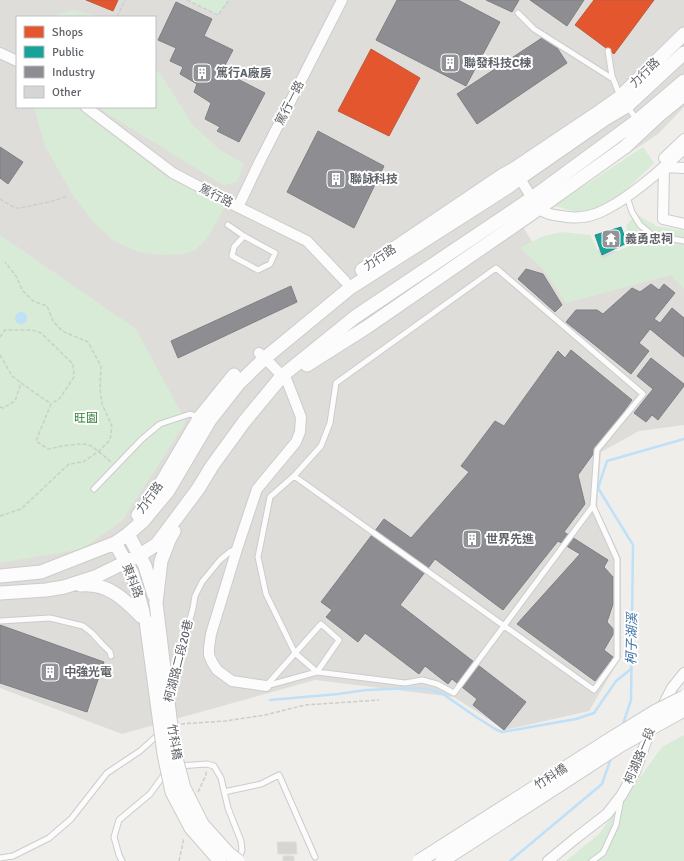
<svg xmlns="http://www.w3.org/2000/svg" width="684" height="861" viewBox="0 0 684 861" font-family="Signika,'Noto Sans TC',sans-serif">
	<rect width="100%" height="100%" fill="#efeeea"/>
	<path fill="#dfddda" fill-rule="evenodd" d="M0,0H684V107L658,134L522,225L534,245L684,256V425L639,431L601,452L597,507L621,558V657L589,711L505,730L454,697L315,680L122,734L0,688ZM17,17H155V107H17Z"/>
	<path fill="#d8ebd6" d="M187,0H229L218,15Z
		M73,10L99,17H49Z
		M155,68L165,81L193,125L219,149L244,164L237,182L223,185L111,116L99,107H155Z
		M34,107H76L167,177L225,207L207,238L194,251L184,254L161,255L138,252L114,241L95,224L74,197L45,146Z
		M643,147L654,163L618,198L592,212H577L554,206Z
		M636,214L657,226L684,231V289L671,275L566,303L543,269L520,248L541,237L562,232L590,235L602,259L631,245L626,226Z
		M0,235L136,329L186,422L122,521L82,549L0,563Z
		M684,735V861H566L599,834L662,747Z"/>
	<path fill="#bfe0f9" d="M15 318a6 6 0 1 1 12 0a6 6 0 1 1-12 0Z"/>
	<path fill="#e4572e" stroke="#bc5b3f" d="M86,0H118L113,11Z
		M594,0H654L614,54L575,25Z
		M371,49L420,78L389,136L338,111Z"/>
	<path fill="#17a398" stroke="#2d908a" d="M621,227L627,243L602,255L595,235Z"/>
	<path fill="#8d8d92" stroke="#7f8085" d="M397,0H458L500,22L466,86L376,40Z
		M486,0H519L512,12Z
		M530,0H584L567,26Z
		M176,2L212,19L204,36L233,50L222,71L265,93L239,142L217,131L220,127L205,119L211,103L194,92L197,84L180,74L183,67L170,61L176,48L158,40Z
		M548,34L567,63L477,124L457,94Z
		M318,131L384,166L354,228L287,192Z
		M0,147L23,162L8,184L0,178Z
		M526,269L543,274L562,305L555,312L518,279Z
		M651,284L659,290L664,284L675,293L654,319L660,323L672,308L684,318V357L650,329L639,343L649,351L631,374L566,322L576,310H597L603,314L632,288L640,292Z
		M291,286L297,302L178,358L171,341Z
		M571,350L632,400L578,475L585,504L564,532L608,560L604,567L613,577V604L607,622L615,631L604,650L613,657L595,681L517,624L580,554L558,541L503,610L435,559L400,605L526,702L504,730L473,705L477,699L452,679L448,684L425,666L419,674L365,633L358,642L326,617L332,610L321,602L384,519L411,538L469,472L461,466L495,421L504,426L558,351L565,358Z
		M651,358L684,384V386L658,420L652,415L646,422L634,413L653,389L637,376Z
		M0,625L104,662L87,712L0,683Z"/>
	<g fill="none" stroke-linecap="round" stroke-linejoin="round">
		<path stroke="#bfe0f9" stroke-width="2.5" d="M270,700L338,694L366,690L412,688L430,689L443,694L476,717L497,730L502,732L576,719L594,713L616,681L631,669
			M622,727L631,700L633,545L598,488L607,461L684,439
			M510,861L602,784L611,758"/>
	</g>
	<path fill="#d6d5d3" stroke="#deddd9" d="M277,842H296L297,854H278Z
		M283,856H294V861H283Z"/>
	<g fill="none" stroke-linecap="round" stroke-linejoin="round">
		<g stroke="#cbcccc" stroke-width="7">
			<path id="service" d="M518,13L534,29L613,79
				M608,51L612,76L620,96
				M627,106L637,120
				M627,197L632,212L640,225L652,235L673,239L684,241
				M228,225L244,236L275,253L270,264L258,270L232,256L234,247L244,236
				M294,476L594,690L617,658V559L593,506L597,450L643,394L496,268L336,383L330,423L321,446L294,476L270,497L258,557L266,594L295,653L317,672L405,683L422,680L437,684L454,693L593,506
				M94,489L142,439L160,424L190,414L199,417
				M0,621L50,618L83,626L92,633L102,644L110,652L111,656
				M321,624L339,640L317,672L266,686Z
				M171,692L193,608L195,596L202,582L220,560L231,551L237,549
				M178,766L207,764L214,766L221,778L228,808L241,841L242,850L238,861
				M224,792L261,784L279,775L315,857
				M0,858L13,856L49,838L71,819L107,773L140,751L160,733
				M122,861L119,855L114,837L119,820L150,794L166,772
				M592,861L603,853L616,825L621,799"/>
		</g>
		<g stroke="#cbcccc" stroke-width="12">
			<path id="minor" d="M0,53L17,61
				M86,107L173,173L238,207L307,241L345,281
				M664,158L684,139
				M664,167L663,219L684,224
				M664,167L684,168
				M516,172L538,208C545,214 553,215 561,216C572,218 585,218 595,214C602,212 610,207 617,203C641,188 663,168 684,149
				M238,207L259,163L342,0
				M259,353L265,358L287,381L301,417L300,432L296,442L257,489L237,549L211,634L209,648V655L212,662L217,670L232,681L266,686
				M661,709L672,688L684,673
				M548,861L576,838L607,814L621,796L635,772L652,725"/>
		</g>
		<g stroke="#cbcccc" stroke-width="15">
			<path id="tertiary" d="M362,270L503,175L514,169L596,114L620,97L684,34
				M307,365L367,327L531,214L625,147L658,116L684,95
				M138,515L160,485L200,417L234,375
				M128,534L145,566L154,595
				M115,543L132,573L145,619
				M0,576L41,572L115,543L128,534L143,521L168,491L210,420L239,383L265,358L350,288L508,187L520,178L605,119L627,106L684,53
				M80,585C110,582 127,602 146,621
				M0,593L46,590L64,587L95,577L140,555L157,544L198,489L212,466L244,422L282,376L355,317L532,198L638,120L684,81
				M156,603L161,561L170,538L174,531"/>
		</g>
		<path stroke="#cacfcc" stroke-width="1.5" stroke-dasharray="4 2" stroke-linecap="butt" d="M187,0L218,15L229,0
			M117,17L125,0
			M0,199L15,208H20L53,201L67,196
			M0,337L5,330H32L41,333L73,364L74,377L60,398L51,404
			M0,355L12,376L20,382
			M0,407L3,408L15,401L21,383L51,404L36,441L48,449C57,447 81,442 89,445C97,449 104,456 111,462
			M0,516L21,509L69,464L83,462L99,451L110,440L112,426L102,404L100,388L101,366L88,342L62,331L53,321L47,306L33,301L23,291L16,276L5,262
			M181,724L225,721L265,715L305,705L379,700
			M198,792L206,775V770
			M179,861L184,838"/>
		<use href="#service" stroke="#fdfcfc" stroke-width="5"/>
		<use href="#minor" stroke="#fdfcfc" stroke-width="10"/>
		<use href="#tertiary" stroke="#fdfcfc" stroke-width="13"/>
		<g stroke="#cbcccc" stroke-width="15" stroke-linecap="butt">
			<path id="tertiary-bridge" d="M156,603L174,751L184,788L202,824L229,854L238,861
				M146,621L164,754L172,792L191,828L220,861
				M419,861L612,738L656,711L684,697
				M442,861L621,745L684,710"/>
		</g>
		<use href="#tertiary-bridge" stroke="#fdfcfc" stroke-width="13"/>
	</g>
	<defs>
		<g id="building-square" transform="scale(1)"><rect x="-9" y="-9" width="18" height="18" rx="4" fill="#919496" stroke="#fff"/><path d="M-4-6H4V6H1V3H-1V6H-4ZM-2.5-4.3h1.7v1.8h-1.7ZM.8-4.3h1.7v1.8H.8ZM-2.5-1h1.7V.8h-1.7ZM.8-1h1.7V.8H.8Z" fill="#fff"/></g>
		<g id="temple-square" transform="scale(1)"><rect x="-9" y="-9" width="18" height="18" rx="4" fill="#919496" stroke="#fff"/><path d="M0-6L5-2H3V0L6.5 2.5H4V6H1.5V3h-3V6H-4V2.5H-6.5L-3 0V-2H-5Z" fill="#fff"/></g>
	</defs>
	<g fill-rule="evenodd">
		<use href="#building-square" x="450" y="63"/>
		<use href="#building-square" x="202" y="73"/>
		<use href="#building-square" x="336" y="179"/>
		<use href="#temple-square" x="611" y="239"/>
		<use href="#building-square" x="472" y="539"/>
		<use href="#building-square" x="50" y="672"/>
	</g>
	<g text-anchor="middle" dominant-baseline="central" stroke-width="4" stroke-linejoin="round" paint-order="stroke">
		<g font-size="12" font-weight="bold" fill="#5f6368" stroke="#fff" text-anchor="start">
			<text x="464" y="63">聯發科技C棟</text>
			<text x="216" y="73">篤行A廠房</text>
			<text x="350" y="179">聯詠科技</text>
			<text x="625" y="239">義勇忠祠</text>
			<text x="486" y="539">世界先進</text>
			<text x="64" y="672">中強光電</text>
		</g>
		<g font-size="12" fill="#5f6368" stroke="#fff">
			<text transform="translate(645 73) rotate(-45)">力行路</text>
			<text transform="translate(290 103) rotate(-63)">篤行一路</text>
			<text transform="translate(216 196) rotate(27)">篤行路</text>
			<text transform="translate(380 258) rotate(-34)">力行路</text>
			<text transform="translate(150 498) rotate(-54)">力行路</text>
			<text transform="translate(132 581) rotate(69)">東科路</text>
			<text transform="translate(179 661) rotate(-76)">柯湖路二段20巷</text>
			<text transform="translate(174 742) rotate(81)">竹科橋</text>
			<text transform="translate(640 756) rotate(-67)">柯湖路一段</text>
			<text transform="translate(551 777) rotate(-33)">竹科橋</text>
		</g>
		<g font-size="12" fill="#348238" stroke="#fff">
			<text x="86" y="418">旺園</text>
		</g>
		<g font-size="13" font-style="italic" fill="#4174aa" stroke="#fff">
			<text transform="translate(632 639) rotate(-89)">柯子湖溪</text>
		</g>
	</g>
	<rect x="16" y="16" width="140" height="92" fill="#ffffff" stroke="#bfc1c3"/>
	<rect x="24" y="26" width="20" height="12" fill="#e4572e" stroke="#bfc1c3"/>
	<text x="52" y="36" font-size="12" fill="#5f6368">Shops</text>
	<rect x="24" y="46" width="20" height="12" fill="#17a398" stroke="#bfc1c3"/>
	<text x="52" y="56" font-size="12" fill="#5f6368">Public</text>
	<rect x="24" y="66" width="20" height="12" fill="#8d8d92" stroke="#bfc1c3"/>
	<text x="52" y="76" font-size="12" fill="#5f6368">Industry</text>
	<rect x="24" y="86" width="20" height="12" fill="#d6d5d3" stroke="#bfc1c3"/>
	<text x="52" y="96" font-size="12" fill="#5f6368">Other</text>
</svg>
